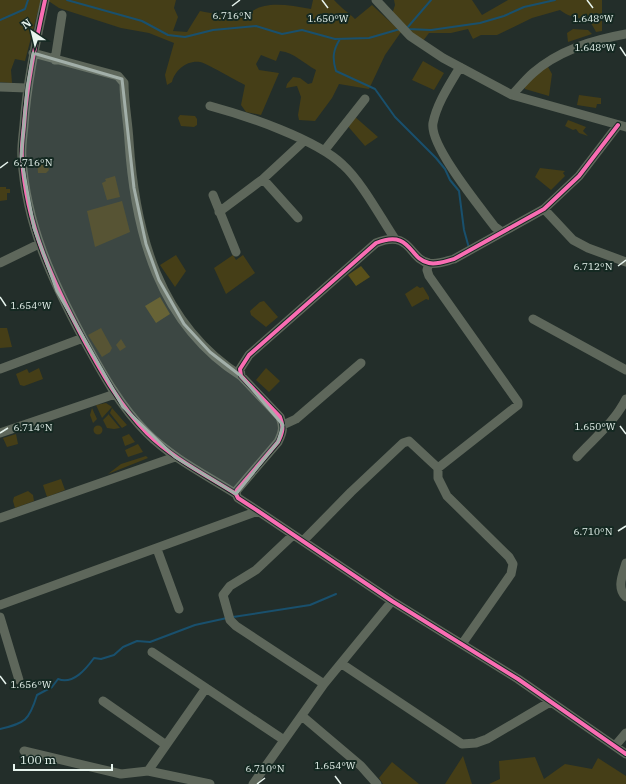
<svg xmlns="http://www.w3.org/2000/svg" width="626" height="784" viewBox="0 0 626 784" font-family="'IBM Plex Serif',serif">
	<rect width="100%" height="100%" fill="#232e2a"/>
	<path fill="#453e17" d="M0,0H176L174,8L178,17L173,31L187,32L200,11C218,14 229,20 248,15C262,0 287,5 311,9L313,0H334C341,8 348,12 355,19L372,5L401,32L385,55L369,89L339,84L332,98L315,121L299,120L298,115L301,97L297,86L286,88L287,84L293,77L300,78L308,84L312,83L316,70C303,63 295,53 280,51L276,61L261,55L256,64L259,70L279,73L261,115L246,112L241,105L245,85C237,81 204,62 200,62C187,60 175,70 172,82L167,85L165,75L174,43L149,33L121,28L59,8L50,2L40,3L25,61L15,59L11,70L12,83L0,82Z
		M394,0H472L482,15L508,0H602V31L596,32C588,15 586,21 571,16C567,15 563,12 560,10L532,18L497,35H481L473,39L468,29L451,33H429L423,41L413,36L392,14L395,5Z
		M573,29L588,30L592,34L568,42L567,33Z
		M423,61L444,73L434,90L412,80Z
		M547,65L552,74L549,96L525,89L524,86Z
		M579,95L601,98V104H597L596,108L577,105Z
		M180,115L195,116L197,119V125L194,127L181,126L178,118Z
		M354,116L378,137L365,146L346,124Z
		M568,120L586,127L583,131L588,136L579,133L576,129L573,130L565,126Z
		M46,158L49,170L46,173H38L37,159Z
		M540,168L565,171L563,173L565,176L551,190L535,177Z
		M115,176L120,197L107,200L102,183L106,181L105,179Z
		M0,187H6V189H10V193H7V200L0,201Z
		M122,201L130,232L95,247L87,211Z
		M176,255L186,271L175,287L160,265Z
		M233,255L236,260L243,255L255,273L226,294L214,268Z
		M417,286L420,288L423,287L429,297V300L426,299L412,307L405,294Z
		M264,301L278,317L266,327L251,315L250,311L260,302Z
		M0,328H7L12,347L0,348Z
		M101,328L112,348L110,352L102,357L88,335Z
		M121,339L126,347L120,351L116,345Z
		M39,368L43,379L24,386L20,385L16,374L27,369L29,373Z
		M266,368L280,381L269,392L256,380Z
		M106,403L112,407L102,418L96,405Z
		M92,408L97,419L93,423L90,415Z
		M112,408L127,425L122,428L110,413Z
		M109,414V415L120,428L114,429L107,428L103,420Z
		M93.5 430a4.5 4.5 0 1 1 9 0a4.5 4.5 0 1 1-9 0Z
		M16,434L18,444L7,447L3,438Z
		M129,434L135,442L125,446L122,437Z
		M138,444L143,452L128,457L125,450Z
		M146,456L148,458L108,474L121,464Z
		M61,479L65,490L47,497L43,485Z
		M28,491L33,495L34,501L15,508L13,501L14,497Z
		M463,756L472,784H445Z
		M535,757L544,779L565,764L592,769L598,758L626,776V784H489L500,779L499,761Z
		M392,762L419,784H383L379,778Z"/>
	<path fill="#59501a" d="M361,266L370,277L356,286L348,275Z
		M160,297L170,314L156,323L145,306Z"/>
	<g fill="none" stroke-linecap="round" stroke-linejoin="round">
		<path stroke="#19506d" stroke-width="2" d="M67,0L142,21L168,35L185,37L213,30L256,26L282,34L302,30L335,39L369,38L400,29
			M0,20L25,9L28,0
			M407,28L431,0
			M408,29L431,30L480,23L504,16L524,7L555,0
			M340,39C333,50 332,58 336,71L375,89L395,117L436,158L445,169L450,180L459,191L464,230L469,248
			M233,617L310,605L336,594
			M0,729C25,723 29,721 37,695L52,687L58,679C73,685 86,669 94,658L101,659L114,655L123,647L137,641L150,642L195,625L227,618"/>
		<path stroke="#5e675b" stroke-width="9" d="M45,0C36,42 27,82 24,125C23,136 21,148 22,158C26,225 53,282 84,340C102,373 120,406 147,433C172,458 206,475 236,494
			M376,0L410,36L443,58L512,95L626,127
			M33,53L118,76L124,83C124,103 128,122 129,141C135,233 159,324 241,376
			M55,60L62,15
			M460,67C450,84 437,103 433,123C429,145 480,207 495,227L502,232
			M0,87L27,88
			M512,95C519,88 525,80 533,73C559,50 593,40 626,34
			M210,106C247,116 316,139 343,165C361,181 381,218 395,239
			M618,125L579,176L544,209L454,259C446,261 437,265 429,263C408,259 412,229 376,243L249,355L240,369L241,376L280,417C284,427 283,432 278,442L237,490L236,494L238,498L258,511L392,601L518,679L626,754
			M324,151L365,99
			M263,179L298,218
			M213,195L236,252
			M544,209L573,240L588,248L626,262
			M219,212L263,179L304,141
			M0,263L39,244
			M429,263L427,270L429,276L518,402V405L438,468V478L447,496L509,557L513,564L511,574L462,644
			M533,319L626,370
			M0,369L83,338
			M283,425L296,419L361,363
			M0,433L115,394
			M577,457C594,438 614,423 626,399
			M0,518L175,457
			M293,535L256,570L230,586L223,595L230,620L236,626L324,684
			M303,541L351,492L403,443L409,441L438,468
			M157,549L179,609
			M626,563C623,574 616,588 626,597
			M0,605L258,511
			M0,617L19,680
			M152,652L284,740
			M342,664L462,744L476,743L487,739L550,702
			M103,701L166,745
			M302,716L361,766L377,784
			M615,746L626,733
			M24,751L121,774L148,771L210,784
			M148,771L206,688
			M253,784L324,684L392,601"/>
		<g stroke="#152922" stroke-width="6">
			<path id="cycleway" d="M45,0C36,42 27,82 24,125C23,136 21,148 22,158C26,225 53,282 84,340C102,373 120,406 147,433C172,458 206,475 236,494
				M618,125L579,176L544,209L454,259C446,261 437,265 429,263C408,259 412,229 376,243L249,355L240,369L241,376L280,417C284,427 283,432 278,442L237,490L236,494L238,498L258,511L392,601L518,679L626,754"/>
		</g>
		<use href="#cycleway" stroke="#f96db3" stroke-width="4"/>
	</g>
	<path fill="#a2afa9" fill-opacity="0.2" stroke="#a2afa9" stroke-width="3" stroke-linejoin="round" d="M33,53L122,79L134,188L146,244L159,280L184,324L210,352L241,376L283,425L278,442L236,494L175,457L123,407L57,291L34,228L21,157L27,88Z"/>
	<path fill="none" stroke="#e7f4ee" stroke-width="1.5" d="M322,0L328,8M587,0L593,8M232,6L240,0M620,47L626,56M0,168L8,162M618,266L626,260M0,297L6,306M620,426L626,434M0,433L8,428M618,531L626,526M0,676L6,684M335,776L341,784M257,784L265,778"/>
	<g font-size="10" text-anchor="middle" fill="#e7f4ee" stroke="#152922" stroke-width="4" stroke-linejoin="round" paint-order="stroke">
		<text x="232" y="19">6.716°N</text>
		<text x="328" y="22">1.650°W</text>
		<text x="593" y="22">1.648°W</text>
		<text x="595" y="51">1.648°W</text>
		<text x="33" y="166">6.716°N</text>
		<text x="593" y="270">6.712°N</text>
		<text x="31" y="309">1.654°W</text>
		<text x="595" y="430">1.650°W</text>
		<text x="33" y="431">6.714°N</text>
		<text x="593" y="535">6.710°N</text>
		<text x="31" y="688">1.656°W</text>
		<text x="335" y="769">1.654°W</text>
		<text x="265" y="772">6.710°N</text>
	</g>
	<g transform="translate(32 32) rotate(325)" stroke="#152922" stroke-width="3" paint-order="stroke">
	<path d="M0-3L7 15L0 10L-7 15Z" fill="#e7f4ee"/>
	<text y="-6" font-size="11" font-weight="bold" text-anchor="middle" fill="#e7f4ee">N</text>
	</g>
	<path d="M14 764v6h98v-6" fill="none" stroke="#e7f4ee" stroke-width="2"/>
	<text x="20" y="764" font-size="12" fill="#e7f4ee" stroke="#152922" stroke-width="3" paint-order="stroke">100 m</text>
</svg>
